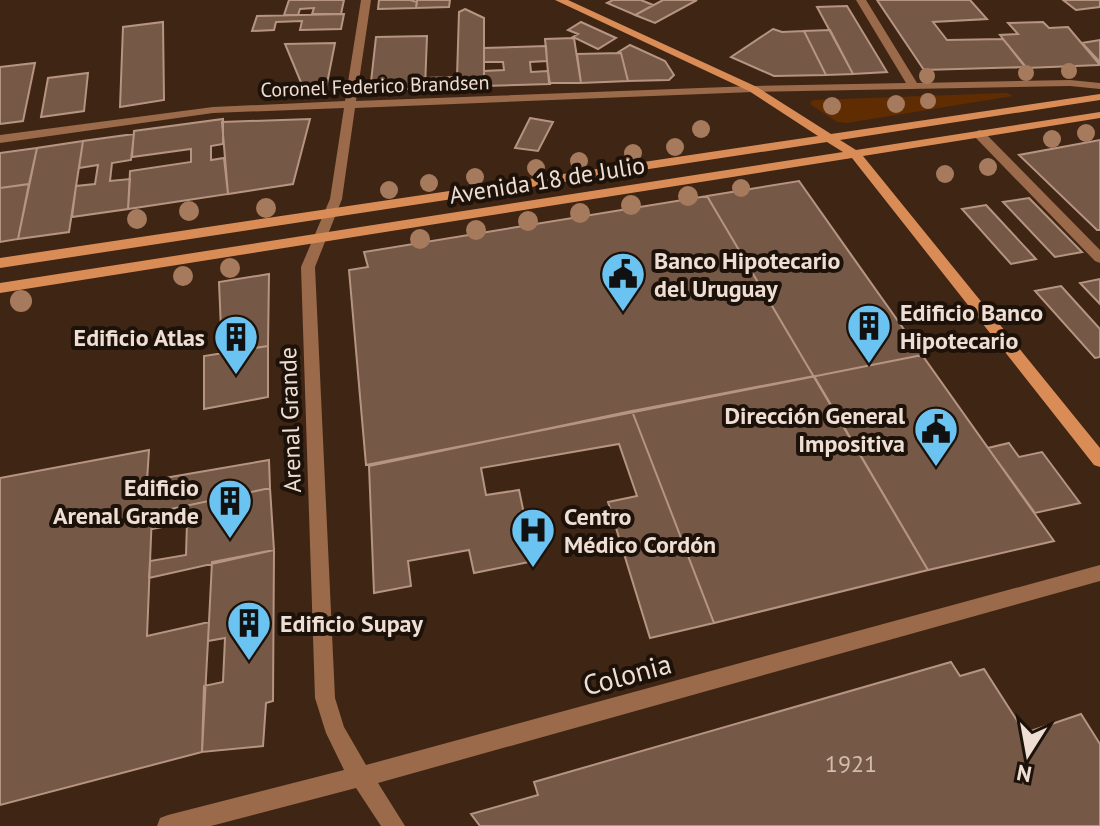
<svg xmlns="http://www.w3.org/2000/svg" width="1100" height="826" viewBox="0 0 1100 826" font-family="'PT Sans',sans-serif">
	<rect width="100%" height="100%" fill="#3f2514"/>
	<path fill="#602d03" d="M1007,93L1013,96L847,123L837,122L810,104L813,100Z"/>
	<path fill="#765846" stroke="#b59581" stroke-width="2" d="M289,0H344L341,14H312L314,8L300,9L298,15H284Z
		M379,0H410L417,2L416,8L378,9Z
		M417,0H450L449,7L416,8Z
		M613,0H641L653,5L635,15L607,3Z
		M663,0H697L655,23L635,15Z
		M877,0H970L987,19L933,22L947,40L1003,39L1026,67L924,70Z
		M1063,0H1100V7L1076,10Z
		M847,6L887,72L853,74L817,7Z
		M465,9L484,18V86L425,88V78L457,77L459,12Z
		M344,14L341,29L300,30L302,21L276,22L274,30L252,31L257,16Z
		M163,22L164,100L120,107L123,27Z
		M581,22L616,38L598,49L573,37L578,34L568,30Z
		M1043,22L1049,28L1068,27L1100,65L1026,68L1000,35L1018,34L1008,23Z
		M773,29L782,32L804,31L826,75L774,76L731,57Z
		M830,30L853,74L826,75L804,31Z
		M427,36L425,88L370,91L376,37Z
		M574,38L581,83H549L545,39Z
		M1100,40V62L1082,43Z
		M335,43L325,94L305,92L285,44Z
		M630,45L665,61L674,75L669,80L628,81L621,53H617Z
		M546,46L547,61L530,62L531,72L548,71L550,84L484,86V71L504,70L503,62H484V48Z
		M621,53L628,81L581,83L577,54Z
		M35,63L23,121L0,124V67Z
		M88,73L84,111L41,117L48,78Z
		M530,118L553,122L538,151L515,148Z
		M223,119V144L211,146V160L224,158L228,194L128,209L130,171L191,162V149L132,157L134,131Z
		M310,119L293,184L228,194L222,122Z
		M134,134L131,160L112,163L110,181L130,179L128,209L72,217L76,186L95,184L98,165L79,168L83,141Z
		M1100,140V230H1097L1019,155Z
		M83,141L69,232L18,239L37,148Z
		M37,148L29,184L0,188V153Z
		M799,181L922,355L366,465L349,270L368,267L364,252Z
		M799,181L837,235L1054,541L928,570L707,196Z
		M29,184L18,239L0,242V188Z
		M1029,198L1082,252L1055,257L1003,202Z
		M986,205L1036,259L1011,264L962,209Z
		M269,274L268,346L222,353L219,282Z
		M1100,279V304L1080,283Z
		M1061,286L1100,329V357L1095,358L1035,291Z
		M268,346V397L204,409V356Z
		M814,376L928,570L714,623L632,411Z
		M632,411L714,623L650,638L608,502L637,496L619,444L481,468L486,495L519,490L534,561L474,573L469,550L408,561L411,586L374,593L369,466Z
		M1009,443L1019,457L1042,452L1080,503L1035,513L988,448Z
		M149,450L147,481L269,460L270,488L152,513L147,636L209,622L202,752L0,805V478Z
		M270,488L274,550L149,578L150,561L186,555L187,522L152,529V513Z
		M274,550L273,701L266,703L263,746L202,752L204,686L223,682L225,638L208,641L212,562Z
		M951,662L960,676L984,669L1025,733L1081,714L1100,744V826H480L471,814L538,795L534,782Z"/>
	<g fill="none" stroke-linecap="round" stroke-linejoin="round">
		<path fill="#9b6a4a" fill-rule="evenodd" d="M361,0H371L356,101L753,86L906,83L856,0H866L917,83L1070,80L1100,83V89L1070,86L753,92L355,108L342,199L315,267L335,698L344,727L366,765L1100,565V581L378,783L405,826H381L356,788L211,826H157L160,818L168,815L344,770L326,733L315,698L301,267L330,199L344,108L213,113L0,143V135L213,107L345,101Z
			M979,130L983,131L1100,250V263L1095,261L975,137L973,134Z"/>
		<path fill="#da8c57" fill-rule="evenodd" d="M555,0H568L757,87L831,134L1100,94V100L840,140L856,150L1100,112V118L863,156L1100,448V467L1094,465L852,158L0,293V283L843,152L827,142L0,268V258L818,136L749,91Z"/>
	</g>
	<g fill="#a67a5d">
		<circle cx="1069" cy="71" r="8"/>
		<circle cx="1026" cy="73" r="8"/>
		<circle cx="927" cy="76" r="8"/>
		<circle cx="928" cy="101" r="8"/>
		<circle cx="896" cy="104" r="9"/>
		<circle cx="832" cy="106" r="9"/>
		<circle cx="701" cy="129" r="9"/>
		<circle cx="1086" cy="133" r="9"/>
		<circle cx="1052" cy="139" r="9"/>
		<circle cx="675" cy="147" r="9"/>
		<circle cx="633" cy="153" r="9"/>
		<circle cx="579" cy="161" r="9"/>
		<circle cx="988" cy="167" r="9"/>
		<circle cx="536" cy="168" r="9"/>
		<circle cx="945" cy="174" r="9"/>
		<circle cx="475" cy="177" r="9"/>
		<circle cx="429" cy="183" r="9"/>
		<circle cx="741" cy="188" r="9"/>
		<circle cx="389" cy="190" r="9"/>
		<circle cx="688" cy="196" r="10"/>
		<circle cx="631" cy="205" r="10"/>
		<circle cx="266" cy="208" r="10"/>
		<circle cx="189" cy="211" r="10"/>
		<circle cx="580" cy="213" r="10"/>
		<circle cx="137" cy="219" r="10"/>
		<circle cx="528" cy="221" r="10"/>
		<circle cx="476" cy="230" r="10"/>
		<circle cx="420" cy="239" r="10"/>
		<circle cx="230" cy="268" r="10"/>
		<circle cx="183" cy="276" r="10"/>
		<circle cx="21" cy="301" r="11"/>
	</g>
	<defs>
		<g id="civic-pin" transform="scale(2.3)"><path d="M0 17L-7.5 6A9.5 9.5 0 1 1 7.5 6Z" fill="#6bc3f2" stroke="#1d120a"/><path d="M-.6-6.5H3V-4.5H.6V-3L4-1V1h2V6H-6V1h2V-1L-.6-3ZM-1.2 2.5V6h2.4V2.5Z" fill="#111"/></g>
		<g id="building-pin" transform="scale(2.3)"><path d="M0 17L-7.5 6A9.5 9.5 0 1 1 7.5 6Z" fill="#6bc3f2" stroke="#1d120a"/><path d="M-4-6H4V6H1V3H-1V6H-4ZM-2.5-4.3h1.7v1.8h-1.7ZM.8-4.3h1.7v1.8H.8ZM-2.5-1h1.7V.8h-1.7ZM.8-1h1.7V.8H.8Z" fill="#111"/></g>
		<g id="hospital-pin" transform="scale(2.3)"><path d="M0 17L-7.5 6A9.5 9.5 0 1 1 7.5 6Z" fill="#6bc3f2" stroke="#1d120a"/><path d="M-5-5h3v3.5h4V-5h3V5h-3V1.5h-4V5h-3Z" fill="#111"/></g>
	</defs>
	<g fill-rule="evenodd">
		<use href="#civic-pin" x="623" y="274"/>
		<use href="#building-pin" x="869" y="326"/>
		<use href="#building-pin" x="236" y="337"/>
		<use href="#civic-pin" x="936" y="429"/>
		<use href="#building-pin" x="230" y="501"/>
		<use href="#hospital-pin" x="533" y="530"/>
		<use href="#building-pin" x="249" y="623"/>
	</g>
	<g text-anchor="middle" dominant-baseline="central" stroke-width="8" stroke-linejoin="round" paint-order="stroke">
		<g font-size="20" fill="#efded3" stroke="#1d120a">
			<text transform="translate(375 86) rotate(-2)">Coronel Federico Brandsen</text>
		</g>
		<g font-size="24" fill="#efded3" stroke="#1d120a">
			<text transform="translate(547 180) rotate(-9)">Avenida 18 de Julio</text>
			<text transform="translate(290 420) rotate(-92)">Arenal Grande</text>
		</g>
		<g font-size="24" font-weight="bold" fill="#efded3" stroke="#1d120a" text-anchor="start">
			<text x="654" y="260">Banco Hipotecario<tspan x="654" dy="28">del Uruguay</tspan></text>
			<text x="900" y="312">Edificio Banco<tspan x="900" dy="28">Hipotecario</tspan></text>
			<text x="205" y="337" text-anchor="end">Edificio Atlas</text>
			<text x="905" y="415" text-anchor="end">Dirección General<tspan x="905" dy="28">Impositiva</tspan></text>
			<text x="199" y="487" text-anchor="end">Edificio<tspan x="199" dy="28">Arenal Grande</tspan></text>
			<text x="564" y="516">Centro<tspan x="564" dy="28">Médico Cordón</tspan></text>
			<text x="280" y="623">Edificio Supay</text>
		</g>
		<g font-size="24" fill="#d1bcb0">
			<text x="851" y="763">1921</text>
		</g>
		<g font-size="28" fill="#efded3" stroke="#1d120a">
			<text transform="translate(627 674) rotate(-15)">Colonia</text>
		</g>
	</g>
	<g transform="translate(1028 754) rotate(191)" stroke="#1d120a" stroke-width="6" paint-order="stroke">
	<path d="M0-6L14 30L0 20L-14 30Z" fill="#efded3"/>
	<text y="-12" font-size="22" font-weight="bold" text-anchor="middle" fill="#efded3">N</text>
	</g>
</svg>
